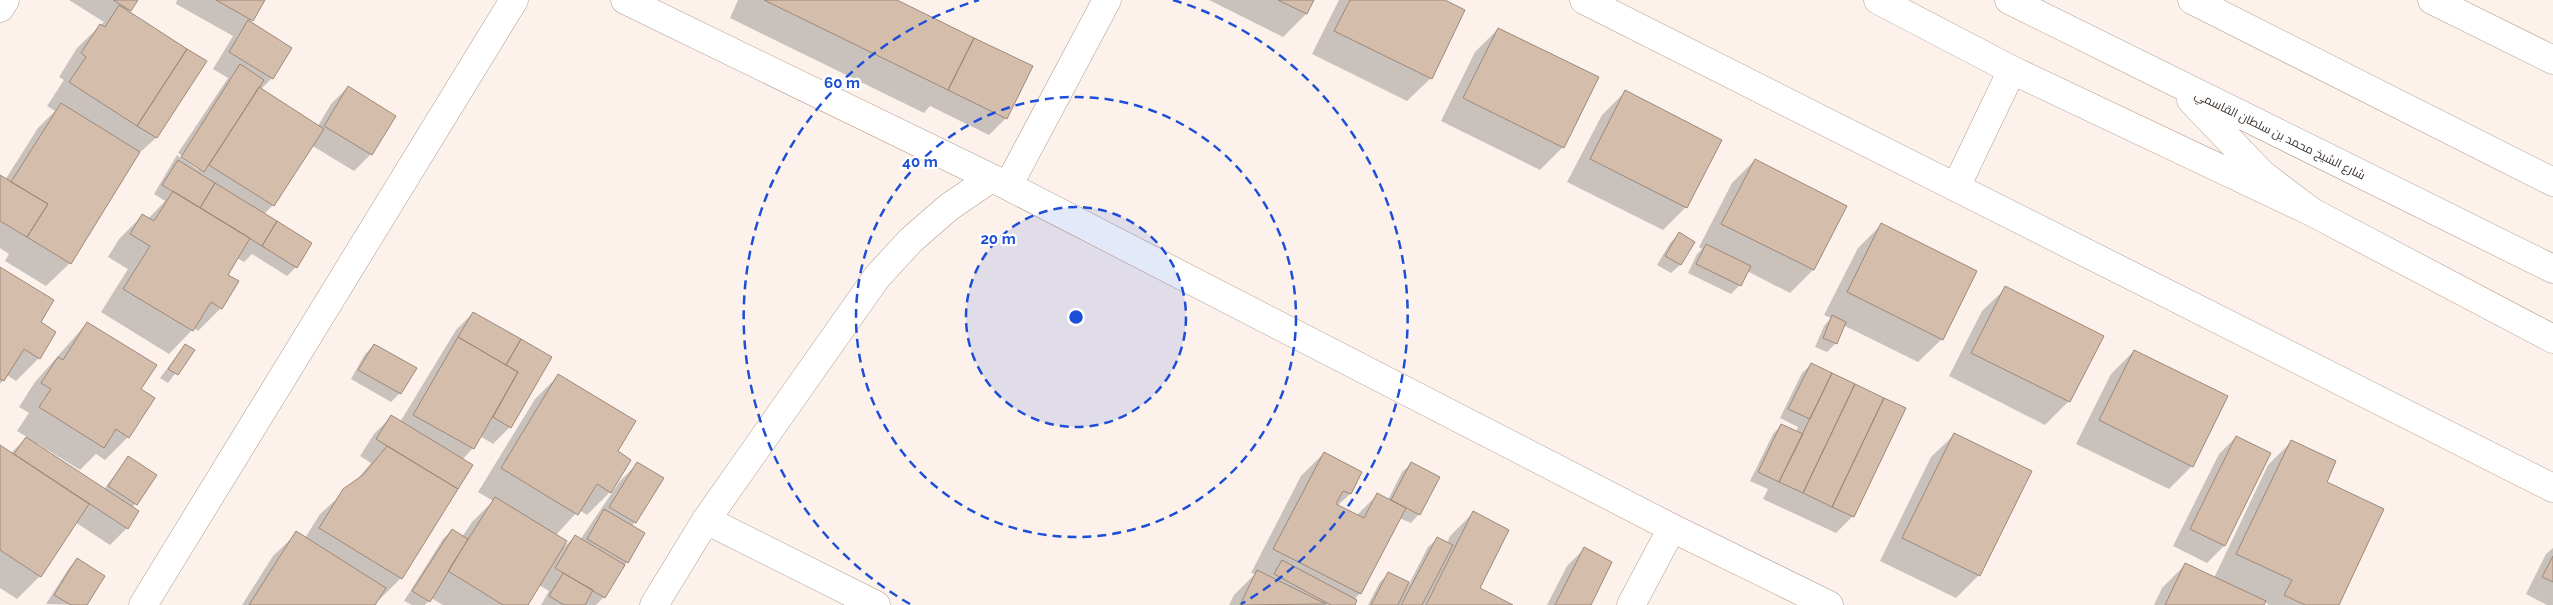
<svg xmlns="http://www.w3.org/2000/svg" width="2553" height="605" viewBox="0 0 2553 605" font-family="Raleway,Cairo,sans-serif">
	<rect width="100%" height="100%" fill="#fcf2eb"/>
	<path fill="#0003" d="M69,0H137L128,12L205,61L156,138L138,154L70,263L46,286L5,261L9,254L0,248V177L5,180L38,128L55,111L47,106L64,80L59,77L77,48L104,22Z
		M177,0H264L249,23L272,78L260,90L318,126L331,104L348,87L371,154L354,171L311,145L273,205L264,214L296,267L287,276L252,254L244,262L237,258L226,275L221,308L198,331L194,328L169,354L101,312L128,269L108,257L119,239L142,216L148,219L165,201L154,194L177,155L199,170V167L178,153L228,78L213,69L233,36L176,4Z
		M738,0H895L1006,118L989,135L930,106L924,113L730,18Z
		M1209,0H1313L1306,14L1283,37Z
		M1339,0H1442L1431,78L1407,101L1312,54Z
		M1498,29L1563,147L1540,170L1441,121L1475,52Z
		M1625,92L1686,207L1663,230L1567,182L1602,115Z
		M1755,160L1845,206L1813,270L1790,293L1747,271L1740,285L1731,294L1688,273L1697,254L1702,249L1699,247L1732,183Z
		M1881,225L1942,339L1918,362L1843,325L1836,343L1827,352L1815,347L1824,326L1831,318L1824,315L1858,248Z
		M1679,234L1693,242L1680,265L1671,273L1657,265L1670,243Z
		M0,269L39,323V358L16,381L7,375L0,384Z
		M2006,288L2102,336L2069,401L2045,425L1949,376L1982,311Z
		M473,313L550,357L510,427L493,444L480,436L473,448L462,460L471,465L401,578L374,605H242L273,556L297,533L305,538L320,514L353,484L371,463L360,456L374,434L391,417L400,422L456,330Z
		M87,323L139,390L128,437L105,460L96,454L80,470L38,444L37,446L104,489L128,458L155,476L132,508L127,528L110,545L75,522L40,576L17,599L0,588V446L11,453L27,437L17,431L29,413L19,407L35,382Z
		M185,345L193,350L168,383L160,378Z
		M374,345L400,393L391,402L351,379L365,354Z
		M2134,351L2192,466L2169,489L2076,444L2111,374Z
		M1811,365L1853,516L1836,533L1763,499L1768,489L1750,481L1773,434L1781,425L1796,432L1798,427L1780,418L1802,373Z
		M558,376L616,451L610,492L587,515L579,510L555,536L560,550L575,537L580,540L620,481L637,464L635,522L631,527L627,562L604,597L596,605H541L549,591L539,585L526,605H443L431,598L425,605H412L404,601L443,539L452,530L462,537L472,522L493,501L478,492L535,399Z
		M1955,434L1979,575L1956,598L1880,561L1931,457Z
		M2236,437L2269,454L2224,546L2207,563L2173,546L2219,454Z
		M2291,442L2325,482L2338,605H2269L2264,601L2262,605H2154L2162,588L2185,565L2214,578L2268,465Z
		M1324,453L1361,472L1350,494L1337,506L1356,516L1377,495L1388,500L1402,472L1411,464L1419,514L1411,523L1399,518L1360,593L1354,600L1353,605H1229L1234,595L1255,574L1251,573L1301,476Z
		M1473,513L1478,589L1510,605H1368L1380,582L1389,573L1409,584L1428,547L1437,539L1447,543L1450,536Z
		M2553,548V605H2547L2526,594L2546,554Z
		M1584,549L1589,605H1547L1567,566Z
		M77,559L86,605L46,604L69,568Z"/>
	<path fill="#d5bdac" stroke="#9e8878" d="M113,0H138L131,11Z
		M216,0H265L253,21Z
		M764,0H897L974,38L948,90Z
		M1278,0H1314L1307,14Z
		M1350,0H1445L1465,10L1432,79L1334,31Z
		M119,5L187,49L137,126L69,82L86,57L81,53L100,24L105,27Z
		M248,20L292,48L273,79L229,52Z
		M1498,28L1599,77L1564,148L1463,98Z
		M974,38L1033,66L1007,119L948,90Z
		M187,49L207,61L157,138L137,126Z
		M240,64L264,80L204,172L181,157Z
		M348,86L396,116L372,155L324,126Z
		M259,87L324,129L274,206L209,165Z
		M1625,90L1722,140L1687,208L1590,159Z
		M61,103L140,152L71,264L27,237L48,204L11,182Z
		M1755,159L1847,206L1814,270L1721,224Z
		M178,160L215,183L200,208L162,185Z
		M0,175L48,204L27,237L0,221Z
		M215,183L277,221L262,246L200,208Z
		M173,191L250,238L228,275L239,281L222,309L211,302L193,331L123,289L150,246L130,234L142,214L154,221Z
		M277,221L312,243L297,268L262,246Z
		M1881,223L1977,271L1943,340L1847,292Z
		M1679,232L1695,242L1681,265L1665,256Z
		M1706,244L1751,266L1741,286L1696,264Z
		M0,267L54,300L41,322L56,332L40,359L24,349L4,381L0,379Z
		M2005,286L2104,336L2070,402L1971,353Z
		M473,312L521,339L506,365L458,337Z
		M1832,315L1846,322L1837,344L1823,338Z
		M87,322L157,365L141,389L155,398L129,438L116,429L104,448L39,407L51,389L41,383L58,357L63,360Z
		M458,337L518,372L474,449L413,415Z
		M521,339L552,357L511,428L493,417L518,372L506,365Z
		M185,344L195,350L178,375L168,369Z
		M374,344L417,368L401,394L358,370Z
		M2134,350L2228,396L2193,467L2099,420Z
		M1811,363L1832,373L1810,419L1788,409Z
		M1832,373L1855,384L1803,493L1779,482Z
		M558,374L636,421L618,451L631,460L611,493L597,484L578,515L501,468Z
		M1855,384L1884,398L1832,507L1803,493Z
		M1884,398L1906,408L1854,517L1832,507Z
		M391,415L473,465L458,489L376,439Z
		M1781,424L1803,434L1779,482L1758,472Z
		M1954,433L2032,471L1980,576L1902,538Z
		M2236,436L2271,453L2225,546L2190,529Z
		M26,437L139,511L128,529L14,454Z
		M2291,440L2336,461L2327,482L2384,509L2339,605H2305L2284,595L2292,580L2236,554Z
		M0,445L89,504L41,577L0,550Z
		M387,446L458,489L402,579L319,528L343,489L363,475Z
		M1324,452L1362,472L1351,494L1343,491L1336,504L1364,518L1377,493L1406,508L1361,594L1273,549Z
		M128,456L157,475L137,505L108,486Z
		M637,462L664,478L636,523L609,507Z
		M1411,462L1440,477L1420,515L1391,500Z
		M495,497L567,541L528,605H503L448,571Z
		M604,509L645,533L628,563L587,539Z
		M1473,511L1509,530L1480,588L1513,605H1426Z
		M452,529L468,539L430,602L412,591Z
		M296,531L386,588L375,605H249Z
		M575,535L625,565L605,598L555,568Z
		M1437,537L1453,545L1422,605H1401Z
		M1584,547L1612,562L1591,605H1555Z
		M2553,556V582L2542,577Z
		M77,558L105,576L87,605H71L54,595Z
		M1282,560L1357,600L1355,605H1331L1274,574Z
		M2185,563L2266,601L2264,605H2165Z
		M1257,570L1326,604L1240,605Z
		M1388,572L1409,582L1398,605H1371Z
		M563,573L593,590L585,605H564L549,596Z"/>
	<g fill="none" stroke-linecap="round" stroke-linejoin="round">
		<g stroke="#b39c8c" stroke-width="29">
			<path id="minor" d="M625,0L1008,186L1672,528L1829,605
				M1584,0L2553,488
				M1878,0L2012,70L2312,212L2553,339
				M2432,0L2553,60
				M0,8L5,0
				M1008,186L1107,0
				M1956,187L2012,70
				M706,520L876,605
				M143,605L514,0
				M654,605L706,520L877,277L911,240L949,207L990,179
				M1631,605L1672,528"/>
		</g>
		<g stroke="#b39c8c" stroke-width="29">
			<path id="major" d="M2009,0L2553,269
				M2192,0L2553,182
				M2191,100L2262,174L2312,212"/>
		</g>
		<use href="#minor" stroke="#fff" stroke-width="28"/>
		<use href="#major" stroke="#fff" stroke-width="28"/>
	</g>
	<circle cx="1076" cy="317" r="110" fill="#1d4ed8" fill-opacity=".12"/>
	<g fill="none" stroke="#1d4ed8" stroke-width="2.5" stroke-dasharray="9 6">
		<circle cx="1076" cy="317" r="110"/>
		<circle cx="1076" cy="317" r="220"/>
		<path d="M910 604A331 331 0 0 1 979 0M1173 0A331 331 0 0 1 1241 604"/>
	</g>
	<g text-anchor="middle" dominant-baseline="central" stroke-width="4.5" stroke-linejoin="round" paint-order="stroke">
		<g font-size="12" fill="#3a302a" stroke="#fff">
			<text transform="translate(2280 135) rotate(26)">شارع الشيخ محمد بن سلطان القاسمي</text>
		</g>
	</g>
	<circle cx="1076" cy="317" r="8" fill="#1d4ed8" stroke="#fff" stroke-width="2.5"/>
	<g font-size="15" text-anchor="middle" font-weight="bold" fill="#1d4ed8" stroke="#fff" stroke-width="4.5" stroke-linejoin="round" paint-order="stroke">
		<text x="842" y="88">60 m</text>
		<text x="920" y="167">40 m</text>
		<text x="998" y="244">20 m</text>
	</g>
</svg>
